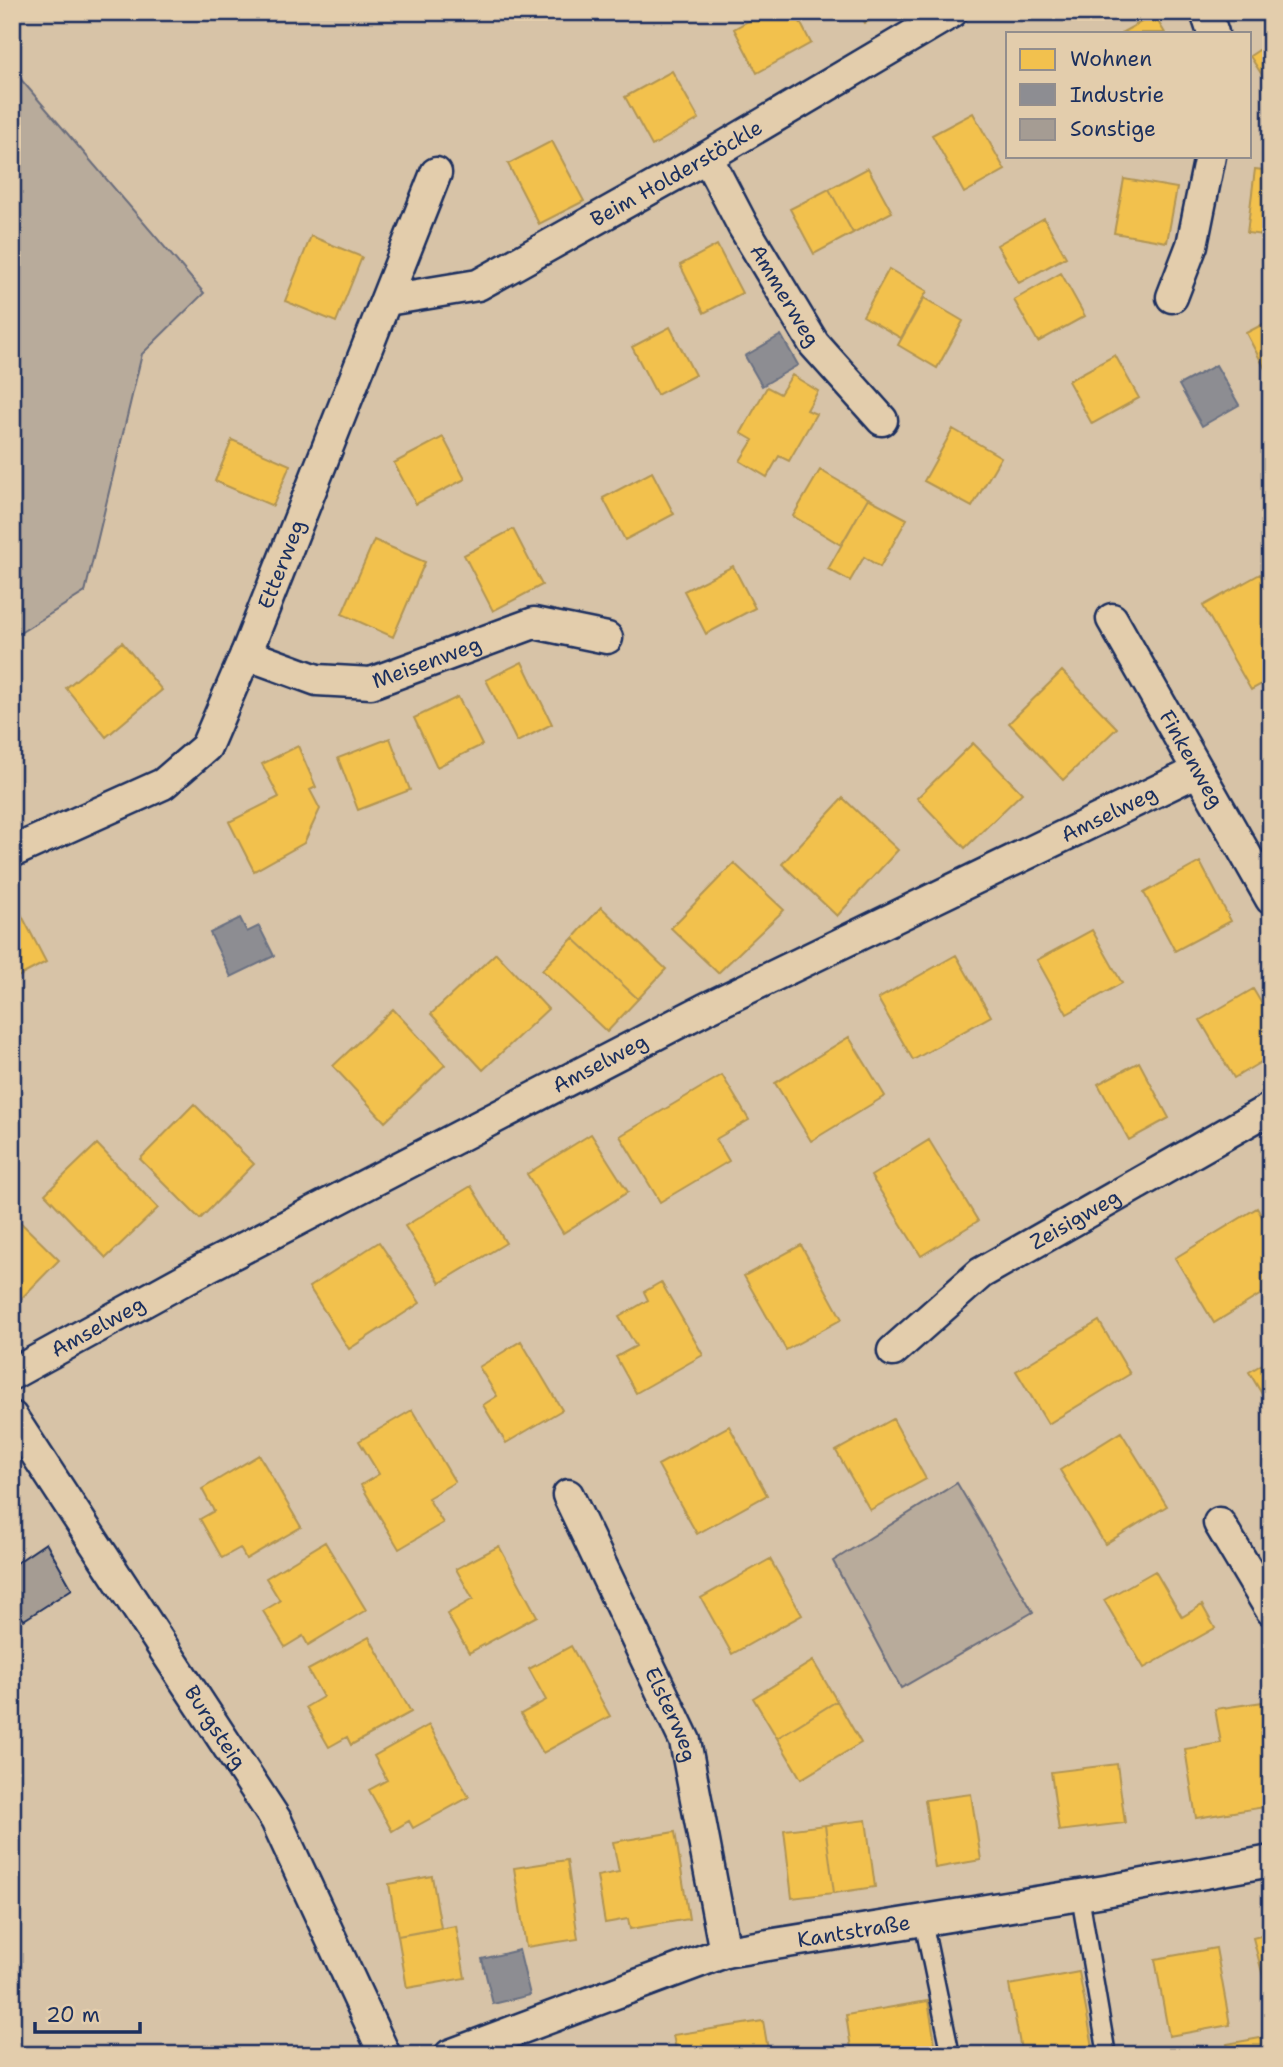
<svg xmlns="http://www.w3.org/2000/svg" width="1283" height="2067" viewBox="0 0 1283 2067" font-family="'Shantell Sans',sans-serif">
	<rect width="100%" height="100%" fill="#d7c3a7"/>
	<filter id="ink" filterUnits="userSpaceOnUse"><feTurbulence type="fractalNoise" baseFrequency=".0143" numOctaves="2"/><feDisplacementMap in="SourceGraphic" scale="14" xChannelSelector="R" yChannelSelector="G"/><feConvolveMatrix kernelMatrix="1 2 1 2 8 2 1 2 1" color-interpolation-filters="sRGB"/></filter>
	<g filter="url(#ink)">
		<path fill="#b8ab9b" stroke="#6a6d7c" stroke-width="2" d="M12,69L204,293L142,354L85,592L12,638Z
			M957,1483L1033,1612L901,1688L833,1561Z"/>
		<path fill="#f2c14e" stroke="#b29553" stroke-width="2" d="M764,12H795L811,43L757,73L734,29Z
			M859,12H886L865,23Z
			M1154,15L1165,33H1121Z
			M1271,42V89L1250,56Z
			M672,71L699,119L652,146L625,97Z
			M973,113L1005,170L964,193L932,135Z
			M552,141L584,201L539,224L508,164Z
			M868,168L892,212L853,233L829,189Z
			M1255,169L1271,171V236L1247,233Z
			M1124,179L1177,188L1167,242L1114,233Z
			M829,189L853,233L814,254L790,209Z
			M1044,218L1066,257L1019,283L997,245Z
			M311,236L362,257L336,322L285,301Z
			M717,245L742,293L704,313L680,265Z
			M889,269L927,291L901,338L863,316Z
			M1061,273L1085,316L1038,342L1014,300Z
			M924,298L963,321L937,368L898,345Z
			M1271,320V378H1270L1246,333Z
			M670,327L695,375L657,395L632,347Z
			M1115,355L1139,398L1092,424L1068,381Z
			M792,375L818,391L807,410L816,414L789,461L779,456L767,477L740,461L753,440L741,433L767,387L780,394Z
			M953,429L1001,457L972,507L924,481Z
			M443,437L465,479L416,504L394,463Z
			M232,440L290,465L273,506L215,481Z
			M820,470L868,498L841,545L793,516Z
			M652,472L674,514L625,540L603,498Z
			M868,498L907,519L880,567L864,557L850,581L828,569Z
			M513,529L542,585L493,611L464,555Z
			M374,540L425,562L393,637L342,614Z
			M733,566L755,608L706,634L684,591Z
			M1260,574L1271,593V679L1251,690L1203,606Z
			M122,642L162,690L106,737L66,688Z
			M522,662L552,724L517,742L486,680Z
			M1062,671L1117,728L1063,780L1009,723Z
			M458,697L482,745L437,767L414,718Z
			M390,738L410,790L358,810L338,758Z
			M973,743L1022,793L965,848L917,798Z
			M298,746L316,787L310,790L320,809L304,843L254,871L229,822L279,797L262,764Z
			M843,798L898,850L837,916L782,864Z
			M1200,862L1231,921L1175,951L1144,893Z
			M734,863L784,910L718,973L671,928Z
			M601,907L666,969L638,999L573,938Z
			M20,912L46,962L12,980V915Z
			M1092,930L1122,983L1067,1014L1037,960Z
			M573,938L638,999L607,1032L542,970Z
			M496,953L548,1009L483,1070L431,1014Z
			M956,955L991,1016L913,1060L878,999Z
			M1253,989L1271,1019V1056L1234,1078L1200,1020Z
			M393,1009L445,1065L385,1122L333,1066Z
			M849,1037L885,1096L811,1141L775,1083Z
			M1139,1062L1169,1118L1129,1140L1098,1084Z
			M722,1075L749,1120L716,1139L729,1161L660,1202L620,1136Z
			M194,1104L254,1164L200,1219L140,1159Z
			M591,1134L628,1192L563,1233L527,1174Z
			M929,1140L978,1221L921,1256L871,1176Z
			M97,1144L158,1208L106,1258L45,1194Z
			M471,1186L506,1243L440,1283L405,1226Z
			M1257,1208L1271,1232V1288L1214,1323L1175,1258Z
			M12,1214L59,1260L12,1308Z
			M379,1242L420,1303L349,1349L309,1287Z
			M801,1245L842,1319L786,1350L744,1276Z
			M661,1282L703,1355L636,1393L616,1357L636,1346L619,1317L648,1300L644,1292Z
			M1099,1321L1130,1374L1048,1424L1016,1371Z
			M521,1341L562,1410L506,1443L483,1405L497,1396L479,1367Z
			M1271,1359V1409L1249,1372Z
			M412,1410L455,1482L428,1498L443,1523L399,1549L361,1485L379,1474L359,1441Z
			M893,1419L926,1479L870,1510L836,1451Z
			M729,1426L767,1495L697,1534L658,1465Z
			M1121,1432L1167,1506L1105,1544L1060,1470Z
			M259,1455L301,1527L246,1559L240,1548L222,1558L200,1519L214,1511L202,1489Z
			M325,1542L366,1610L308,1645L303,1636L285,1647L263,1611L280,1601L266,1578Z
			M499,1546L537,1616L469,1653L447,1614L473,1599L456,1569Z
			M770,1559L802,1615L732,1654L701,1598Z
			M1155,1571L1182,1617L1202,1605L1215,1628L1144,1668L1104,1600Z
			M369,1637L411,1712L351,1745L347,1737L329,1747L306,1707L323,1697L308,1670Z
			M571,1646L610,1716L543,1753L521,1714L546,1700L529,1669Z
			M813,1661L837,1701L777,1738L753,1698Z
			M837,1701L861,1743L801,1779L777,1738Z
			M1263,1702L1271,1751V1806L1196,1818L1185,1749L1221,1743L1215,1709Z
			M429,1725L469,1797L413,1828L409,1821L392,1831L369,1790L387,1780L374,1756Z
			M1117,1764L1125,1823L1059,1831L1051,1772Z
			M971,1794L981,1860L935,1868L925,1800Z
			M866,1820L875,1887L834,1893L825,1825Z
			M825,1825L834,1893L792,1898L784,1830Z
			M675,1832L689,1919L630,1929L628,1919L605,1923L597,1876L619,1872L613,1842Z
			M567,1860L578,1939L526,1947L514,1868Z
			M432,1876L441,1928L398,1936L389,1884Z
			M456,1926L465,1978L407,1988L398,1936Z
			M1271,1933V2003H1270L1253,1938Z
			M1216,1948L1230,2025L1169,2036L1155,1959Z
			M1079,1972L1093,2047L1050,2055H1022L1009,1985Z
			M928,2001L937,2055H852L846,2015Z
			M763,2021L769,2055H677L673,2035Z
			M1271,2036V2055H1230L1227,2044Z
			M1079,2049L1080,2055H1050Z"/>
		<path fill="#8d8d92" stroke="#6b7182" stroke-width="2" d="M781,335L798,365L762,386L745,356Z
			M1216,365L1239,405L1202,426L1179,385Z
			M240,918L247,932L259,926L274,956L231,977L210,933Z
			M519,1950L530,1995L493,2004L482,1959Z"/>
		<path fill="#a59c93" stroke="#1b2f5e" stroke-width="2" d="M46,1543L72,1589L24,1620L12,1603V1566Z"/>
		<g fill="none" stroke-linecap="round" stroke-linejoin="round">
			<g stroke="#1b2f5e" stroke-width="21">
				<path id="service" d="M1080,1896L1107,2055
					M923,1921L951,2055"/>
			</g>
			<g stroke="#1b2f5e" stroke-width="35">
				<g id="minor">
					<path d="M1206,12L1213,33"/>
					<path id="s1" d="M707,157L743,226L814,344L882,420"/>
					<path d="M1172,297L1192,245L1210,156"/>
					<path id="s2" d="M387,300L478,285L707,157L952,12"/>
					<path id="s3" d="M1112,619L1271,899"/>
					<path id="s4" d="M246,654L317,680L371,683L534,623L607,638"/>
					<path id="s5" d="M12,852L163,784L206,747L246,654L436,173"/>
					<path id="s6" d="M893,1351L981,1273L1271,1108"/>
					<path id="s7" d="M12,1374L207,1267L705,1009L1198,771"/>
					<path id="s8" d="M12,1417L276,1820L385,2055"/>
					<path id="s9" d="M568,1495L685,1741L725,1952"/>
					<path d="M1219,1523L1271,1610"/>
					<path id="s10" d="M450,2055L725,1952L1105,1891L1271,1861"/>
				</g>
			</g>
			<use href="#service" stroke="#e3cdac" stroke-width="16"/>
			<use href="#minor" stroke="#e3cdac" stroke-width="30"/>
		</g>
	</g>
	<g text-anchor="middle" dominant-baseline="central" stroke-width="7" stroke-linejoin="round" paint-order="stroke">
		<g font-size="21" fill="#1b2f5e" stroke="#e3cdac">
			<text stroke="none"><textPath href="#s2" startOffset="320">Beim Holderstöckle</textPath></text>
			<text stroke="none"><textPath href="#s1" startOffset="159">Ammerweg</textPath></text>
			<text stroke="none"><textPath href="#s5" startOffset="420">Etterweg</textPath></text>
			<text stroke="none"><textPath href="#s4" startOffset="189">Meisenweg</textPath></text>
			<text stroke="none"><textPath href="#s3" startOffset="161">Finkenweg</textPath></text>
			<text stroke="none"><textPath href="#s7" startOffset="1232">Amselweg</textPath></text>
			<text stroke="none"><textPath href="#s7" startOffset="665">Amselweg</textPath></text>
			<text stroke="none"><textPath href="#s6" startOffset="226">Zeisigweg</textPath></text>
			<text stroke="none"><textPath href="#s7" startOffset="98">Amselweg</textPath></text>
			<text stroke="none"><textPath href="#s9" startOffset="243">Elsterweg</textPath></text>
			<text stroke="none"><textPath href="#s8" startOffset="371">Burgsteig</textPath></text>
			<text stroke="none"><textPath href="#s10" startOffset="424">Kantstraße</textPath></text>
		</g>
	</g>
	<rect width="1283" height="2067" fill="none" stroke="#e3cdac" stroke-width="42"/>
	<rect x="21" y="21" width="1241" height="2025" fill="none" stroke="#1b2f5e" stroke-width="2.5" filter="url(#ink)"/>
	<rect x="1006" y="32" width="245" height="126" fill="#e3cdac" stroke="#938e8d" stroke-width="2"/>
	<rect x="1020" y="49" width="35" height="21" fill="#f2c14e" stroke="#938e8d" stroke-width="2"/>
	<text x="1070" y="66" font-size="21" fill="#1b2f5e">Wohnen</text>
	<rect x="1020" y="84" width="35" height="21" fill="#8d8d92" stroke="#938e8d" stroke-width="2"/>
	<text x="1070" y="102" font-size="21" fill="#1b2f5e">Industrie</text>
	<rect x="1020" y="119" width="35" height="21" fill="#a59c93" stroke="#938e8d" stroke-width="2"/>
	<text x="1070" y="136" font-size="21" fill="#1b2f5e">Sonstige</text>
	<path d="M35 2022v10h105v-10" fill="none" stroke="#1b2f5e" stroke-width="3.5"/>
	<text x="46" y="2022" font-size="21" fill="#1b2f5e" stroke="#e3cdac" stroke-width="5" paint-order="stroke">20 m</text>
</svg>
